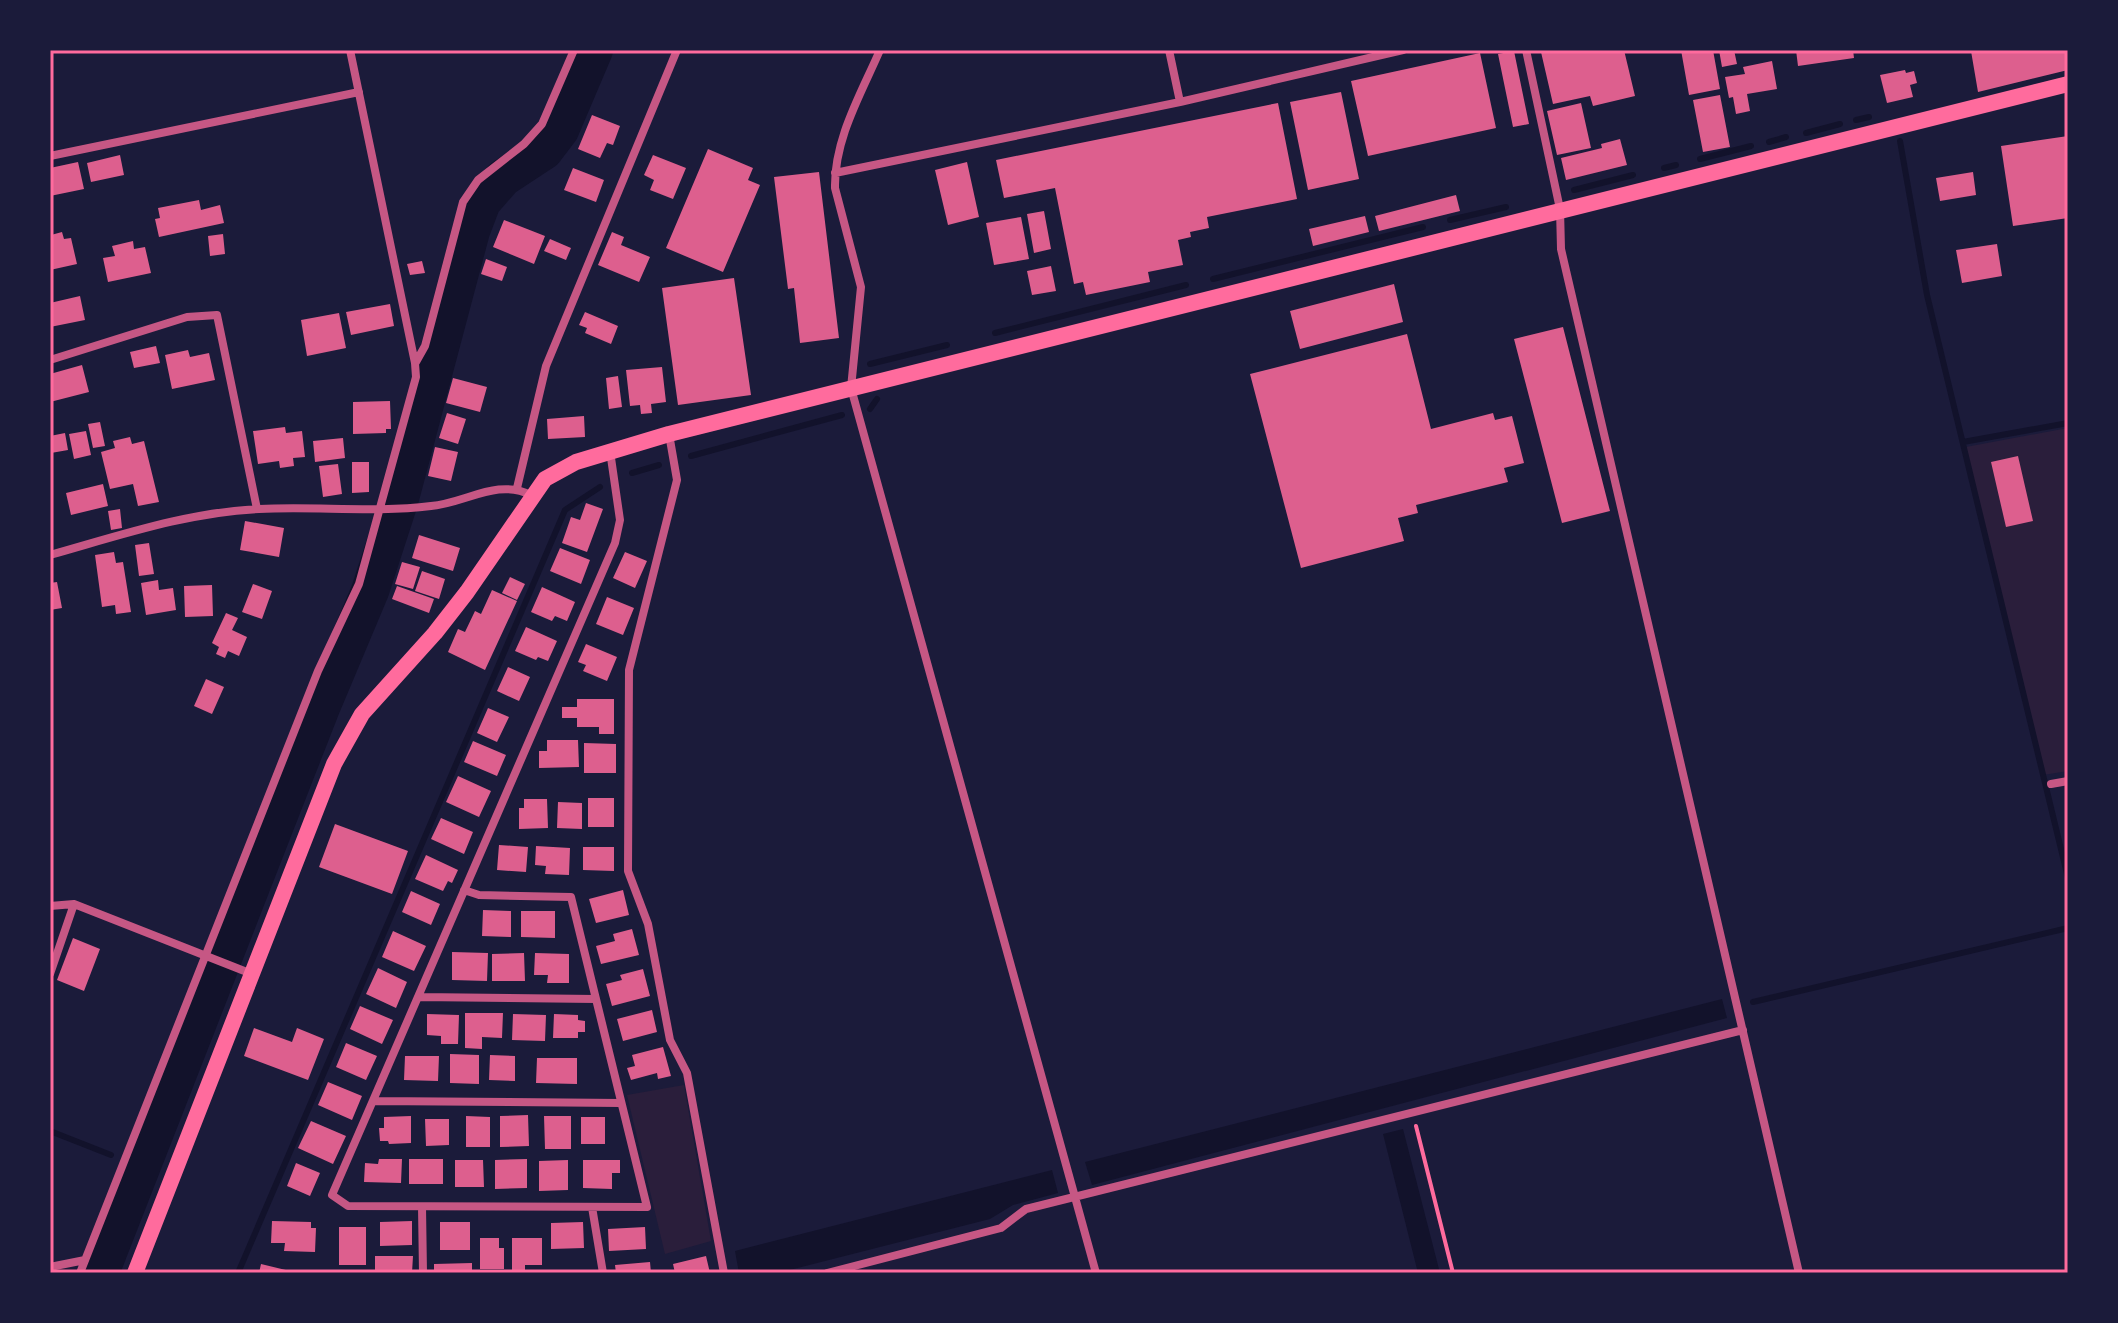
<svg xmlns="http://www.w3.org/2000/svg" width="2118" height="1323" viewBox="0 0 2118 1323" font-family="Manrope,sans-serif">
	<rect width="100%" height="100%" fill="#1b1b3a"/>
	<path fill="#2a1e3b" d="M2068,428V771L2043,775L1966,447Z
		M684,1085L711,1241L665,1254L627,1095Z"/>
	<path fill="#12122b" d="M1722,999L1727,1018L1092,1185L1085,1162Z
		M1403,1129L1440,1273H1418L1383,1134Z
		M1052,1170L1058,1193L1013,1205L990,1219L778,1273H739L735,1251Z"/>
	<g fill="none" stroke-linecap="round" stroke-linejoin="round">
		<path stroke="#12122b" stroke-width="6" d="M1856,120L1869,117
			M1806,133L1840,124
			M1900,141L1927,295L2068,878
			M1769,142L1786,137
			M1700,159L1751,146
			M1664,168L1676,165
			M1574,190L1633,175
			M1450,220L1506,207
			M1213,279L1423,227
			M995,333L1186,285
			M870,364L947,345
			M870,409L877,399
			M1963,442L2068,423
			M691,456L842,415
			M632,473L659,465
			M1753,1002L2068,928
			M50,1131L111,1155
			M238,1273L565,510L600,487"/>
		<path stroke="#12122b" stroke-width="38" d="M100,1273L320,710L370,591L399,502L471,231L482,202L503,178L544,151L560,130L594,50"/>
	</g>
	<path fill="#dd5f8e" d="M1549,50H1624L1635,96L1593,106L1590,96L1553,104L1541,52Z
		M1681,50H1713L1720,89L1689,95Z
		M1719,50H1734L1737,64L1722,67Z
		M1796,50H1853L1854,58L1798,66Z
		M1979,50H2068V70L1978,92L1971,51Z
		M1514,51L1529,124L1513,127L1498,54Z
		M1480,53L1496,128L1368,156L1351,81Z
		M1772,61L1777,89L1747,94L1750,111L1736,114L1733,97L1729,98L1725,77L1745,74L1743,67Z
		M1905,70L1906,73L1914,71L1917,83L1910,85L1913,97L1887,103L1880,75Z
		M1341,92L1359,179L1308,190L1290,102Z
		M1720,95L1730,147L1703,152L1693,100Z
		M1278,103L1297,199L1207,217L1209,228L1190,232L1191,237L1178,240L1183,265L1148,272L1150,282L1086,295L1083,282L1074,284L1055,188L1004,198L996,160Z
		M1581,103L1591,148L1557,155L1547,111Z
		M592,115L620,126L613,145L607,143L600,158L578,149Z
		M2068,136V218L2013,226L2001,146Z
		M1620,139L1627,165L1566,180L1561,158L1602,148L1601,144Z
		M708,149L753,168L748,180L760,185L723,272L666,248Z
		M120,155L124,175L91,182L87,163Z
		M653,155L686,168L673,199L650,190L654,180L644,175Z
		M78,162L84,189L50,196V168Z
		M967,162L979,217L948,225L935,170Z
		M573,168L604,180L596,202L564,190Z
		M819,172L839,338L800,343L794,288L788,289L774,177Z
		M1973,172L1976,195L1940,201L1936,178Z
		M1456,195L1460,211L1379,231L1375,216Z
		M199,200L201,210L220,205L224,223L159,237L155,219L160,218L158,208Z
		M1044,211L1051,249L1034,253L1027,214Z
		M1365,216L1369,232L1313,246L1309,229Z
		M1021,217L1029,259L994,265L986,223Z
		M504,220L545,236L534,264L493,247Z
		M62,232L64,239L71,238L77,264L50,270V243L53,242L51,235Z
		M612,232L624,237L621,245L650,257L639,282L598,265Z
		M223,234L225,254L210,256L208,236Z
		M550,239L571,248L566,260L544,251Z
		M133,241L134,249L145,247L151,273L108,282L103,258L115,256L112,246Z
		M1997,244L2002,276L1962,283L1956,250Z
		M486,259L507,267L502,281L481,274Z
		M422,261L425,273L410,275L407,264Z
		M1051,266L1056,291L1032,295L1027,271Z
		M734,278L751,395L678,405L662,288Z
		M1394,284L1403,322L1300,349L1290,311Z
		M80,296L85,320L50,327V303Z
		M390,304L394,326L351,335L346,312Z
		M585,312L618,326L611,344L585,333L587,328L579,325Z
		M339,313L346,348L307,356L301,320Z
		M1563,327L1610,511L1562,523L1514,339Z
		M1407,334L1431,429L1493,413L1495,420L1512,416L1524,463L1504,468L1508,482L1416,505L1418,513L1398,518L1404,541L1301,568L1250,374Z
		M156,346L160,363L134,368L130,352Z
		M188,350L190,357L209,353L215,380L172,389L165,355Z
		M82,365L89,392L50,402V374Z
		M662,367L666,402L651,404L652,413L641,414L640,405L630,406L626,370Z
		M618,376L622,407L609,409L606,378Z
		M453,378L487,387L480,412L446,403Z
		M390,401L391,429H386V433L353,434V402Z
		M447,413L466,419L458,444L439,438Z
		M584,416L585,437L548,439L547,419Z
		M100,422L105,446L93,448L88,424Z
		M285,427L286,433L302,431L305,457L293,458L294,466L280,468L279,461L258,464L253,431Z
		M86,431L91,455L74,459L69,434Z
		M65,433L68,450L51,453L50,436Z
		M130,437L132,444L144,441L159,502L138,506L133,484L110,489L101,452L115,448L113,441Z
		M343,438L345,458L315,462L313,441Z
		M435,447L458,452L451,481L428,476Z
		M2018,456L2033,521L2006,527L1991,462Z
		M352,462H369V492L352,493Z
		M338,464L342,494L323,497L319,466Z
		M103,484L108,506L71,515L66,493Z
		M586,503L603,509L587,552L562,543L571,517L580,520Z
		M120,509L122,528L111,530L108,511Z
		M245,521L284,528L279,557L240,550Z
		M419,535L460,548L453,571L412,558Z
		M149,543L154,574L139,576L135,545Z
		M560,548L590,560L581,584L550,571Z
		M114,552L116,563L123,562L131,612L116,614L115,605L102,607L95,555Z
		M625,552L647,561L635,588L613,578Z
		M402,562L420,567L413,589L395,584Z
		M422,571L445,579L439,599L415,591Z
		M510,577L525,584L517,600L502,593Z
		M158,580L159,590L173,588L176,610L146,615L141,583Z
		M57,582L62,608L50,610V583Z
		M253,584L272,591L262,619L242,612Z
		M212,585L213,616L185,617L184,586Z
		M397,586L434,599L429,613L392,599Z
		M542,587L575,602L567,621L555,616L552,621L531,612Z
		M492,590L517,601L485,670L448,652L458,629L465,632L475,611L481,614Z
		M607,597L634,608L623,635L596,624Z
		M226,613L238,618L232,630L247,637L239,656L228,651L225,658L216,654L219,647L212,643Z
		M526,627L557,641L548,661L538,657L536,660L515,651Z
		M586,644L617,657L607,681L583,671L586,665L578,662Z
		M508,667L530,677L519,701L497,691Z
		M206,679L224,687L212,714L194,706Z
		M577,699H614V734H599V727H577V718H562V707H577Z
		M488,708L509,717L497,742L477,733Z
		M547,740H578L579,767L539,768V751H547Z
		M473,741L506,755L497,776L464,762Z
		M584,743L616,744V773H584Z
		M458,776L491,791L479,817L446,802Z
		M588,798H614V827H588Z
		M524,799H547L548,828L519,829V808H524Z
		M558,802L582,803V829L557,828Z
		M441,818L473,832L464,854L431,839Z
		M335,824L408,851L392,894L319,867Z
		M499,845L528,847L526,872L497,870Z
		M536,846L570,848L569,875L545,874L546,866L535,865Z
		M583,847H614V871L583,870Z
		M426,855L458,870L452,883L448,881L443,891L415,879Z
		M623,890L629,915L596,923L589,899Z
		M411,891L440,904L431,925L402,912Z
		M483,910L511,911V937L482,936Z
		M521,911H555V938L521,937Z
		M632,929L639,955L601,964L596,946L615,941L613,934Z
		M393,931L426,946L414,971L382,957Z
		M73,938L100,949L84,991L57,980Z
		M452,952L488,953L487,981L452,980Z
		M524,953L525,981H492V954Z
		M535,953L569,954V983H547L548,975H534Z
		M378,968L407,982L396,1008L366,994Z
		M643,969L650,996L612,1006L606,984L622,980L620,975Z
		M360,1006L393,1020L382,1044L350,1029Z
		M652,1010L657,1032L623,1041L617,1019Z
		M465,1013H503L502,1038L482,1037V1049L465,1048Z
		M427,1014L459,1015L458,1044H441V1036L427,1035Z
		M513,1014L546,1015L545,1041L512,1040Z
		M554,1014L578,1015V1020L585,1021V1032H578V1038H553Z
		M254,1028L292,1042L297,1028L324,1039L308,1080L244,1056Z
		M346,1043L377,1056L366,1080L336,1067Z
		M663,1047L671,1076L658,1079L657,1073L631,1080L627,1068L635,1066L632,1055Z
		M450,1054L479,1055V1084L450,1083Z
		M490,1055L515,1056V1081L489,1080Z
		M405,1056H439L438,1081L404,1080Z
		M537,1058H577V1084L536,1083Z
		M328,1082L362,1096L352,1120L318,1105Z
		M528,1115L529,1146L500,1147V1116Z
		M411,1116V1143L389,1144L388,1141H380L379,1128H384V1117Z
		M466,1116L490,1117V1147H466Z
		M544,1116H571V1149H545Z
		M581,1117H605V1144H581Z
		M425,1119H449V1145L426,1146Z
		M311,1121L346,1136L333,1164L298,1148Z
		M379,1159H402L401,1183L364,1182L365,1163L378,1164Z
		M409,1159H443V1184H409Z
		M527,1159V1188L495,1189V1160Z
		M455,1160H483L484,1187H455Z
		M568,1160V1190L539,1191V1161Z
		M583,1160H620V1173H612V1189L583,1188Z
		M296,1163L320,1173L310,1196L287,1186Z
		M272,1221L311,1222V1228H316L315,1252L284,1251L285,1243H271Z
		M412,1221V1245L380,1246V1222Z
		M440,1222H470V1250H440Z
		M583,1222L584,1248L551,1249V1223Z
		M339,1227H366V1265H339Z
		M645,1227L646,1249L609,1251L608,1229Z
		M480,1238H499V1248H504V1269H480Z
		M512,1238H542V1265H525V1273H512Z
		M375,1256H413L412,1273H375Z
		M706,1256L710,1273H675L673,1264Z
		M650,1262L651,1273H616L615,1265Z
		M472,1263V1273H434V1264Z
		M261,1264L294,1272V1273H259Z"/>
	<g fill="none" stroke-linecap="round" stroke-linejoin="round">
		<path stroke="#ff6b9d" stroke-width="4" d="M1416,1126L1453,1273"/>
		<path stroke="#c65784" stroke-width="8" d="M880,50C861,94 834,139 835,188L861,287L851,388L1096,1273
			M1169,50L1180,102
			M1526,50L1560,209L1561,249L1799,1273
			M50,156L359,92
			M835,173L1180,102L1403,50
			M50,360L187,317L217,315L257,509
			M416,362L425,346L463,202L478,180L524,144L542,124L574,50
			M669,434L677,480L629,670L628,871L648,924L670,1040L687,1073L724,1273
			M517,488L546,366L677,50
			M50,555C118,536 188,512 259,509C316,506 374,513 431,506C466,503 497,478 531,495
			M2051,784L2068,781
			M464,890L479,895L571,897L647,1207L348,1206L332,1195C426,978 521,761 615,543L620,520L610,451
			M50,906L74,904L252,974
			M50,974L74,904
			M418,997L596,999
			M373,1101L621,1103
			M422,1207L423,1273
			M592,1207L603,1273
			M50,1267L85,1260
			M80,1273L318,671L359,584L416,377L415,363L350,50
			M827,1273L1001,1228L1026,1209L1743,1030"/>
		<path stroke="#ff6b9d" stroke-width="16" d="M135,1273L334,764L362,714L435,633L467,592L545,479L576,462L669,434L2068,84"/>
	</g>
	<rect width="2118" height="1323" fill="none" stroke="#1b1b3a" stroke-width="104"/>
	<rect x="52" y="52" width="2014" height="1219" fill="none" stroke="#ff6b9d" stroke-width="3"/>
</svg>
